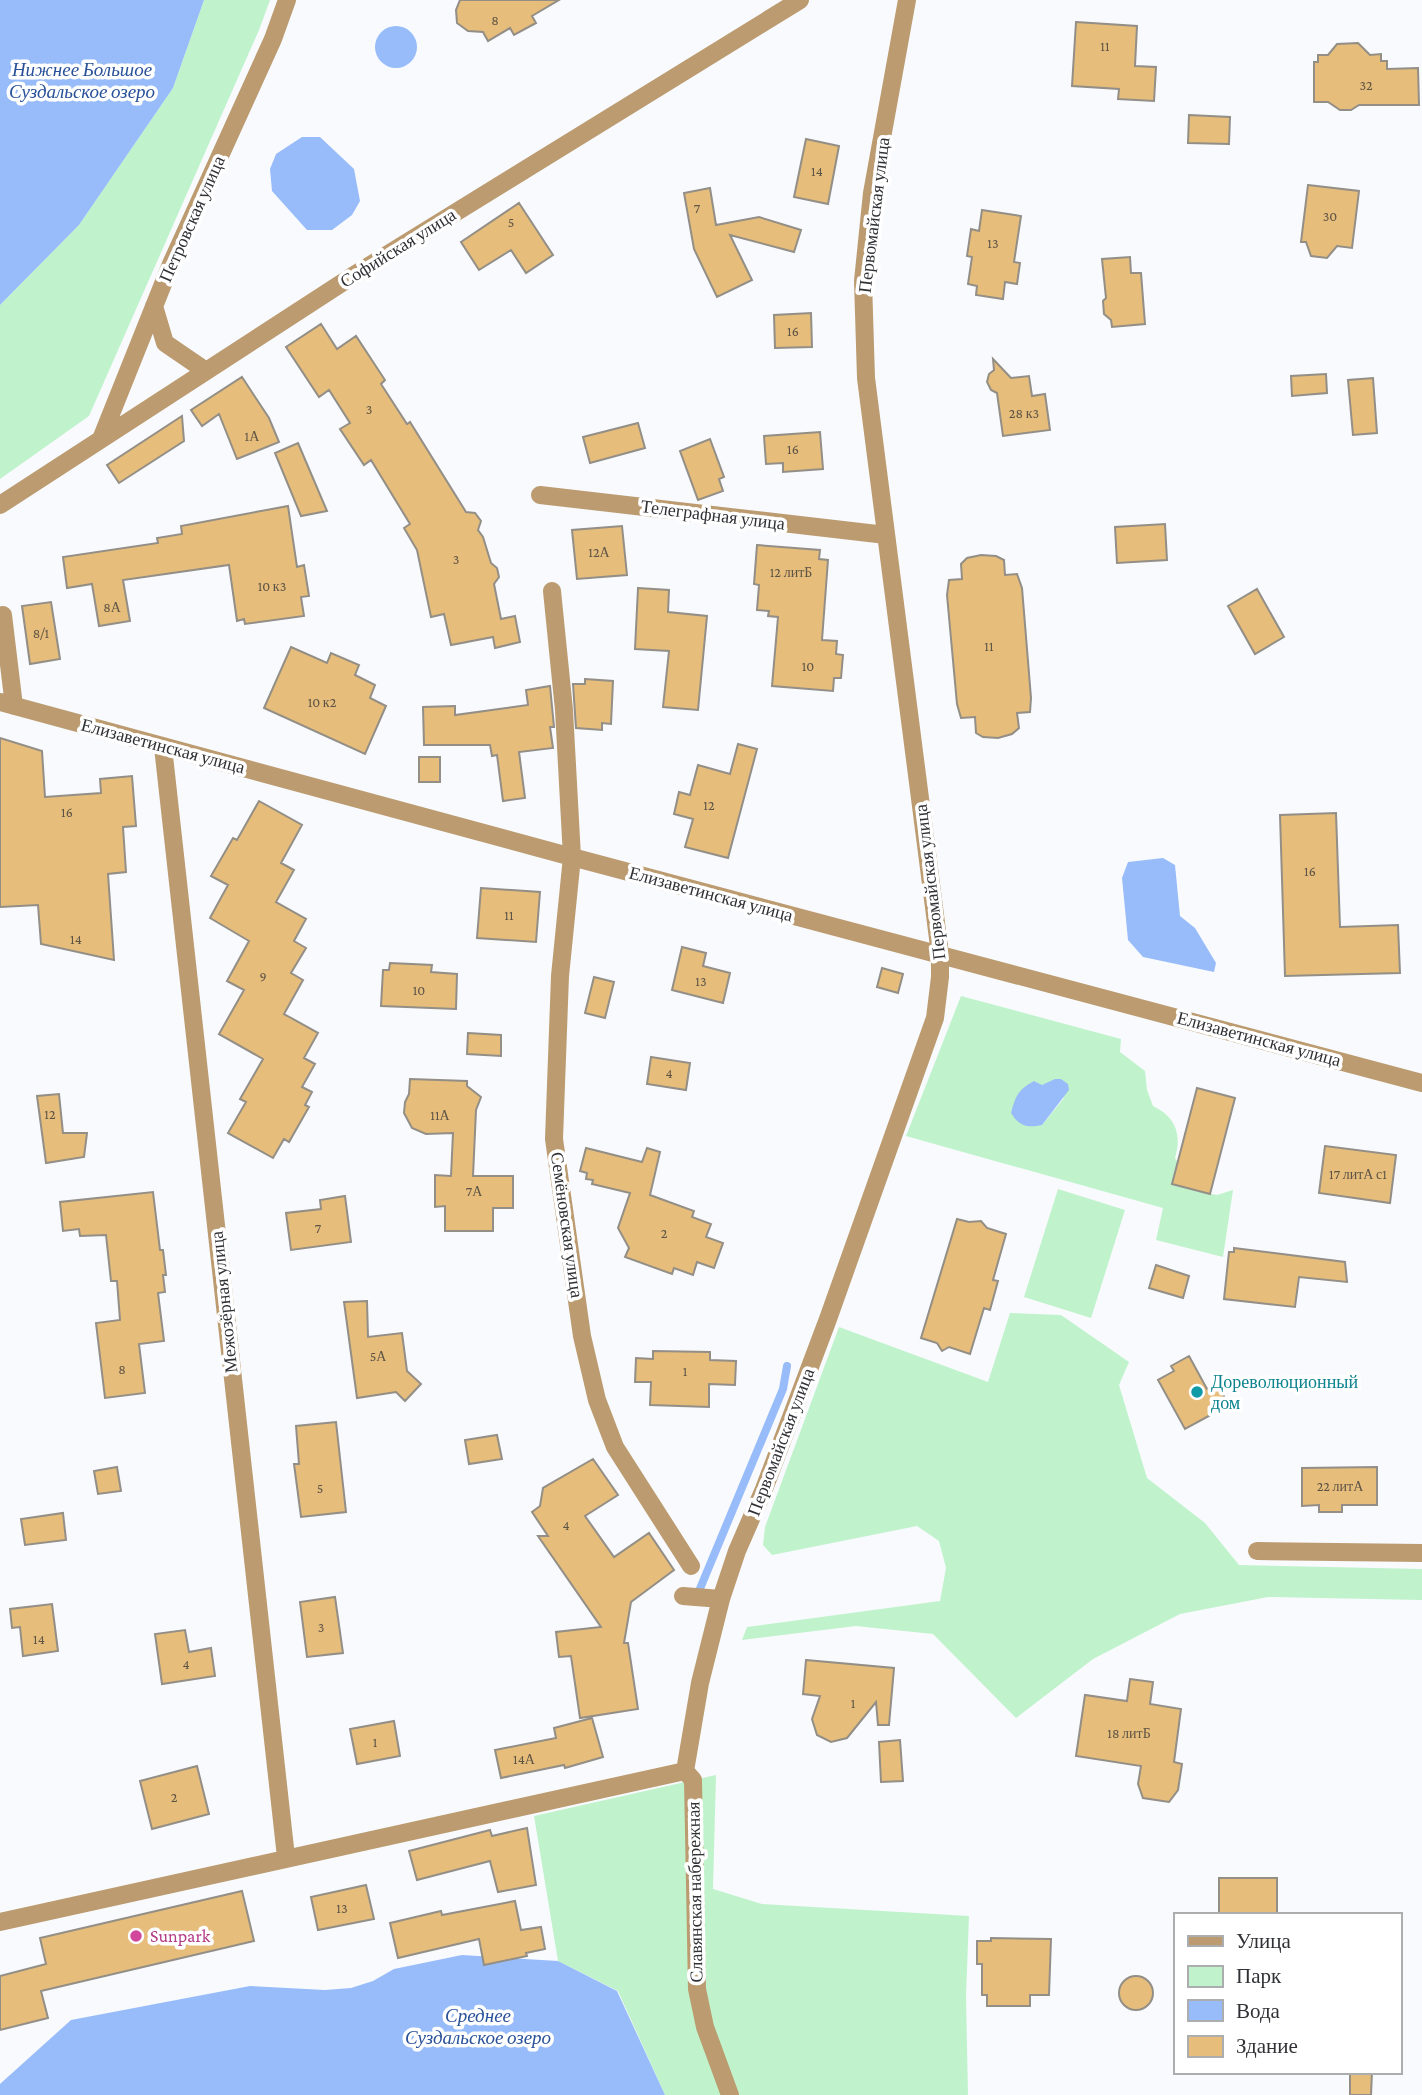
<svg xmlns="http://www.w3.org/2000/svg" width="1422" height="2095" viewBox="0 0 1422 2095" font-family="'Crimson Pro',serif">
	<rect width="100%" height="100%" fill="#f8fafe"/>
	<path fill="#c0f3cc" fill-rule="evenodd" d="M204,0H270L259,30L89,416L0,479V305L79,225L173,88Z
		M961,996L1121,1039L1120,1052L1145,1071L1147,1090L1153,1106C1176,1117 1182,1135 1175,1158L1195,1191L1217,1195L1233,1190L1223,1257L1156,1240L1163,1208L906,1136ZM1034,1081L1064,1098L1042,1125Z
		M1058,1189L1125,1210L1091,1318L1024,1297Z
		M1010,1313L1061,1315L1129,1362L1119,1385L1147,1478L1205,1523L1239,1565L1422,1569V1600L1268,1597L1180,1614L1093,1659L1016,1718L933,1634L856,1626L742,1640L747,1627L940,1601L946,1568L939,1541L917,1526L772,1555L763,1545L765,1527L839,1327L988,1382Z
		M716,1775L713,1889L762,1904L969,1916L966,1996L968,2095H665L618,1991L558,1961L534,1816Z"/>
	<path fill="#98bcf9" d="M0,0H204L173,88L79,225L0,305Z
		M375 47a21 21 0 1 1 42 0a21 21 0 1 1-42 0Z
		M302,137H320L354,169L360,201L352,215L332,230H307L272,191L270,169L276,154Z
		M1163,858L1175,865L1180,916L1195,928L1216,963L1214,972L1143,957L1128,940L1122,878L1128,862Z
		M1055,1079H1061L1068,1084L1069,1090L1042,1125C1027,1128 1019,1126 1011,1113C1015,1096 1019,1089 1034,1081L1042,1085Z
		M462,1955L558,1961L617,1991L665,2095H0V2084L71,2020L250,1986L325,1990L351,1988L373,1981L394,1969Z"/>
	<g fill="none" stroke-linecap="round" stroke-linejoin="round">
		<path stroke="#98bcf9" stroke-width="8" d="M699,1591L783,1389L787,1366"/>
	</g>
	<path fill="#e6bd7b" stroke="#938e86" stroke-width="2" d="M460,0H559L532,16L536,23L514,35L510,28L488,41L483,32L468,31L457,23L456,10Z
		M1076,22L1137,26L1135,66L1156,67L1154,101L1118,99L1119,89L1072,86Z
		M1358,43L1370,55L1381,54V61H1387V69L1418,68L1419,105H1359L1351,110H1340L1328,102H1314V62H1318V55H1328L1337,44Z
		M1189,115L1230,117L1229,144L1188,143Z
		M806,139L839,146L828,204L794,197Z
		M1308,185L1359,191L1352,248L1337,246L1327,258L1311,256L1306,242H1301Z
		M710,188L716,225L759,217L801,230L794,252L730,235L752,280L717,297L694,249L684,193Z
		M519,203L553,255L526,273L511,250L479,270L461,242Z
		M982,210L1021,216L1014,262L1020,263L1017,284L1005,282L1003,299L976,295L977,286L968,284L972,257L967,256L971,229L979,231Z
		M1130,257L1131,273H1141L1145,324L1112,327L1111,320L1104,314L1103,301L1106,298L1102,259Z
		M811,313L812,347L775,348L774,315Z
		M321,324L337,349L356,336L385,380L381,384L407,424L410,422L466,512L475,513L481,521L478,530L483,537L491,563L497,568L499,577L494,584L501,619L515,616L520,642L495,648L493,637L451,645L444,614L431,617L417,550L404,528L410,524L371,460L364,465L340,429L350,423L329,390L319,397L286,347Z
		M993,359L1011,378L1029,376L1032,396L1045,394L1050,430L1003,436L997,393L991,390L987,382L989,374L994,370Z
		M1326,374L1327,393L1292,396L1291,376Z
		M242,377L269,418L279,442L237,459L219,414L202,426L191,410Z
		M1373,378L1377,433L1353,435L1348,380Z
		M182,416L184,441L119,483L107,465Z
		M638,423L645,448L590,463L583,437Z
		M820,432L823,469L783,472V463L766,464L764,436Z
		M710,439L724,477L719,479L723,491L698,500L680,451Z
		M298,443L327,511L301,516L275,453Z
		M288,506L297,567L304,565L309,596L301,597L304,616L245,624L244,619L237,621L229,565L123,580L130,621L99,626L92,584L67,588L63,557L158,543L157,538L182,534L181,526Z
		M1165,524L1167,560L1117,563L1115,527Z
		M622,526L627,575L577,579L572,530Z
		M757,545L820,550L819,559L828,560L822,640L837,641L836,654L843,655L841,678H834L833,691L772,686L778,617L768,616L769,611L757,610L759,585L754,584Z
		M981,555L996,556L1004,560L1005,575L1017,574L1022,588L1031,698L1030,712L1017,713L1019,728L1012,734L998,738L983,737L976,733L975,717L961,718L957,704L947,595L949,580L962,579L961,564L967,558Z
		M638,588L669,590L668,612L707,616L698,710L663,707L669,651L635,649Z
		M1257,589L1284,637L1255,654L1228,606Z
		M51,602L60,659L30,664L22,606Z
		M291,647L327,663L331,653L359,665L355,675L375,685L370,698L386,706L365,754L264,708Z
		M585,679L613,681L611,724L602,723V730L576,728L573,684H585Z
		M550,686L554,727H550L553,748L519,752L525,798L503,801L497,755L492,756L490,745H424L423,707L455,706V715L528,705L526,690Z
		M0,738L42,751L45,797L101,793L100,779L132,776L136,826L123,827L126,872L108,874L114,960L41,944L38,905L0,907Z
		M738,744L757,749L728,858L685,847L693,819L674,814L679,792L690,795L698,765L730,774Z
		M419,757H440V782H419Z
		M259,801L302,825L281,863L294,870L276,902L306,919L294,941L306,948L291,973L303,980L284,1014L318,1033L304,1058L315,1064L302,1087L312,1092L305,1105L309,1107L289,1142L284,1139L273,1158L228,1133L246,1102L240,1099L263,1059L219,1034L244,990L227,981L249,941L210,918L228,885L211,876L233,838L237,840Z
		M1336,813L1340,927L1398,925L1400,973L1285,976L1280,815Z
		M481,888L540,892L536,942L477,938Z
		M682,947L706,953L703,966L730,973L723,1003L672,990Z
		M390,963L432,965L431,972L457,974L456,1009L381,1006L383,970H389Z
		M882,968L903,974L898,993L877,987Z
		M594,977L614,982L605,1018L585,1013Z
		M468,1033L501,1035V1056L467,1054Z
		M651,1057L690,1063L686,1090L647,1084Z
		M410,1079L467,1081V1086L481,1097L476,1110L473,1176H513V1208H493V1231H445V1206L435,1207V1175L451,1176L453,1133L426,1134L412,1128L404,1113L405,1102L409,1094Z
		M1197,1088L1235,1098L1210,1194L1172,1184Z
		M59,1094L63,1133H87L84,1157L46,1163L37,1096Z
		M1325,1146L1396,1155L1390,1203L1319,1193Z
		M586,1148L642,1162L647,1148L660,1152L650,1195L694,1211L692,1217L711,1224L706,1237L723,1243L714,1268L697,1262L693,1275L674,1268L672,1274L625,1257L629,1248L618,1228L630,1193L592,1184L593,1180L586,1179L587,1173L580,1171Z
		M153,1192L160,1250H163L166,1275H163L165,1292L158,1293L164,1341L139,1344L145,1393L105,1398L96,1323L120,1320L117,1281H111L106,1235L80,1236L79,1229L63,1231L60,1202Z
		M345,1196L351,1242L291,1250L286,1213L321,1209L320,1200Z
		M957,1219L969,1222L981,1221L987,1228L1006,1234L993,1280L998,1281L990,1310L984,1308L970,1354L949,1347L942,1351L937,1343L921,1338Z
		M1234,1248L1345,1262L1347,1282L1299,1277L1295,1307L1224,1299L1229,1252H1234Z
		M1156,1265L1189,1276L1183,1298L1149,1288Z
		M367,1301L368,1337L402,1333L407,1371L421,1384L405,1401L396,1392L357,1398L344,1302Z
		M653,1351L710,1352V1360L736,1361L735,1385L709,1384V1407L650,1405L651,1382H635L636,1358L653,1359Z
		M1189,1356L1207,1389L1217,1384L1229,1405L1185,1429L1158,1380L1174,1371L1171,1366Z
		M336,1422L346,1512L301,1517L294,1464H299L296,1426Z
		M497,1435L502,1459L469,1464L465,1440Z
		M593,1459L618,1495L585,1516L614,1557L649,1533L674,1570L631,1602L624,1643H628L638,1709L580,1718L571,1656L559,1657L556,1632L601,1627L538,1536H548L532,1512L540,1506L543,1488Z
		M117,1467L121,1491L98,1494L94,1471Z
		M1377,1467V1505H1342V1512H1319V1505L1302,1506V1468Z
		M63,1513L66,1540L25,1545L21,1519Z
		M335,1597L343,1653L307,1657L300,1602Z
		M52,1604L58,1651L23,1656L20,1627L12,1628L10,1609Z
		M185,1630L189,1652L211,1648L215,1676L162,1684L155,1634Z
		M806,1660L894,1668L889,1725H878L876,1702L847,1738L831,1742L817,1735L812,1719L820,1696L803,1694Z
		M1130,1679L1153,1682L1150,1704L1181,1709L1174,1762L1182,1764L1178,1790L1169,1802L1143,1798L1138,1784L1141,1766L1076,1756L1085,1695L1127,1701Z
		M592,1718L603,1757L565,1768L564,1765L501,1778L495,1750L556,1738L554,1728Z
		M394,1721L400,1756L357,1764L350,1729Z
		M900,1740L903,1781L881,1782L879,1742Z
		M197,1766L209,1814L152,1829L140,1781Z
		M527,1828L536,1885L498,1892L490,1861L417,1880L409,1851L490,1830L492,1836Z
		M1219,1878H1277V1915H1219Z
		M366,1885L374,1919L318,1930L311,1897Z
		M242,1891L254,1941L41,1991L48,2018L0,2030V1976L46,1964L40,1938Z
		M515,1901L521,1930L541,1927L545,1949L526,1953L527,1956L484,1965L479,1939L398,1958L390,1923L441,1911L442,1915Z
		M991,1938L1051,1939L1049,1995H1030V2006H987V1995H982V1964H977V1941H991Z
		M1119 1993a17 17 0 1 1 34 0a17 17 0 1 1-34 0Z
		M1350,2072H1372L1371,2095H1350Z"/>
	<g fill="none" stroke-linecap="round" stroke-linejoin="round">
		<path stroke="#bb9b6f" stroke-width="18" d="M154,306L165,343L206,371
			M101,439L171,264L273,39L287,0
			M540,495L886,535
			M0,505L351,277L800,0
			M552,591L564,710L572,857L560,976L554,1139L582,1336L597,1400L615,1447L691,1566
			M3,615L14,706
			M0,702L572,857L1422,1083
			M163,747L286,1857
			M1257,1551L1422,1553
			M683,1596L721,1599
			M685,1771L700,1683L721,1599L737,1551L764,1489L828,1319L935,1018L940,977V954L866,378L863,281L872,193L907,0
			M685,1771L693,1780L697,1989L705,2027L730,2095
			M0,1922L685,1771"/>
	</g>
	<circle fill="#0f9aa8" stroke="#fff" stroke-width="2.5" cx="1197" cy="1392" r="7"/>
	<circle fill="#d1479c" stroke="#fff" stroke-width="2.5" cx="136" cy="1936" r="7"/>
	<g text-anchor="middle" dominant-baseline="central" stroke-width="7" stroke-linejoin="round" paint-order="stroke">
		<g font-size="14" fill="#5e5446">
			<text x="495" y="20">8</text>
			<text x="1105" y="46">11</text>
			<text x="1366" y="85">32</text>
			<text x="817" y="171">14</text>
			<text x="697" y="208">7</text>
			<text x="1330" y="216">30</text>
			<text x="511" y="222">5</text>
			<text x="993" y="243">13</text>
			<text x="793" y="331">16</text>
			<text x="369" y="409">3</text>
			<text x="1024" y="413">28 к3</text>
			<text x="252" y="436">1А</text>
			<text x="793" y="449">16</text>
			<text x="599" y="552">12А</text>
			<text x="456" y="559">3</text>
			<text x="791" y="572">12 литБ</text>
			<text x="272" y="586">10 к3</text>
			<text x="112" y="607">8А</text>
			<text x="41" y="633">8/1</text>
			<text x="989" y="646">11</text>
			<text x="808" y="666">10</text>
			<text x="322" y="702">10 к2</text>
			<text x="709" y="805">12</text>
			<text x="67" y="812">16</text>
			<text x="1310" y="871">16</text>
			<text x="509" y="915">11</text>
			<text x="76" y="939">14</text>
			<text x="263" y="976">9</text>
			<text x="701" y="981">13</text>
			<text x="419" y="990">10</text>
			<text x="669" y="1073">4</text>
			<text x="50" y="1114">12</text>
			<text x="440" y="1115">11А</text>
			<text x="1358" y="1174">17 литА с1</text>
			<text x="474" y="1191">7А</text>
			<text x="318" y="1228">7</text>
			<text x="664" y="1233">2</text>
			<text x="378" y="1356">5А</text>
			<text x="122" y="1369">8</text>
			<text x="685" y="1371">1</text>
			<text x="1340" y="1486">22 литА</text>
			<text x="320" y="1488">5</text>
			<text x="566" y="1525">4</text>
			<text x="321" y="1627">3</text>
			<text x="39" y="1639">14</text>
			<text x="186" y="1664">4</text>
			<text x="853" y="1703">1</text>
			<text x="1129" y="1733">18 литБ</text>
			<text x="375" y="1742">1</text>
			<text x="524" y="1759">14А</text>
			<text x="174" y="1797">2</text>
			<text x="342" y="1908">13</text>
		</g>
		<g font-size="18" fill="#303135" stroke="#fff">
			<text transform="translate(874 215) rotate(-83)">Первомайская улица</text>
			<text transform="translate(192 219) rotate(-66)">Петровская улица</text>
			<text transform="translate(398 248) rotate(-32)">Софийская улица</text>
			<text transform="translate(713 515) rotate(7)">Телеграфная улица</text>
			<text transform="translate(163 746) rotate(15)">Елизаветинская улица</text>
			<text transform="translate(930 882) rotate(-97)">Первомайская улица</text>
			<text transform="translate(711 894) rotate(15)">Елизаветинская улица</text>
			<text transform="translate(1259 1039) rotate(15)">Елизаветинская улица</text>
			<text transform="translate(567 1225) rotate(82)">Семёновская улица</text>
			<text transform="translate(224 1302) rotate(-96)">Межозёрная улица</text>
			<text transform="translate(781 1442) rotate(-69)">Первомайская улица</text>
			<text transform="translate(695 1892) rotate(-91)">Славянская набережная</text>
		</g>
		<g font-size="18" fill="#0d838f" stroke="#fff" text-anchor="start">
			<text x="1211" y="1382">Дореволюционный<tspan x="1211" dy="21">дом</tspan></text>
		</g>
		<g font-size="18" fill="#b23c85" stroke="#fff" text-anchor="start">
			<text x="150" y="1936">Sunpark</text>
		</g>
		<g font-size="19" font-style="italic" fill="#295199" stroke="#fff">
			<text x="82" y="69">Нижнее Большое<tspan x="82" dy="22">Суздальское озеро</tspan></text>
			<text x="478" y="2015">Среднее<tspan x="478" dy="22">Суздальское озеро</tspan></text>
		</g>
	</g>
	<rect x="1174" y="1913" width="228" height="161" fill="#ffffff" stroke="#acadae" stroke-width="2"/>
	<rect x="1188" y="1936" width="35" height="10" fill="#bb9b6f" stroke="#acadae" stroke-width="2"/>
	<text x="1236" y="1948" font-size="21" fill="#303135">Улица</text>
	<rect x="1188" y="1966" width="35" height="21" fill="#c0f3cc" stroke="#acadae" stroke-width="2"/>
	<text x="1236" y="1983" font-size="21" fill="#303135">Парк</text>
	<rect x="1188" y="2000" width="35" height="21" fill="#98bcf9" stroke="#acadae" stroke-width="2"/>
	<text x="1236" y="2018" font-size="21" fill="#303135">Вода</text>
	<rect x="1188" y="2036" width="35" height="21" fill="#e6bd7b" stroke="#acadae" stroke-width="2"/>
	<text x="1236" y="2053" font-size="21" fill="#303135">Здание</text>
</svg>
